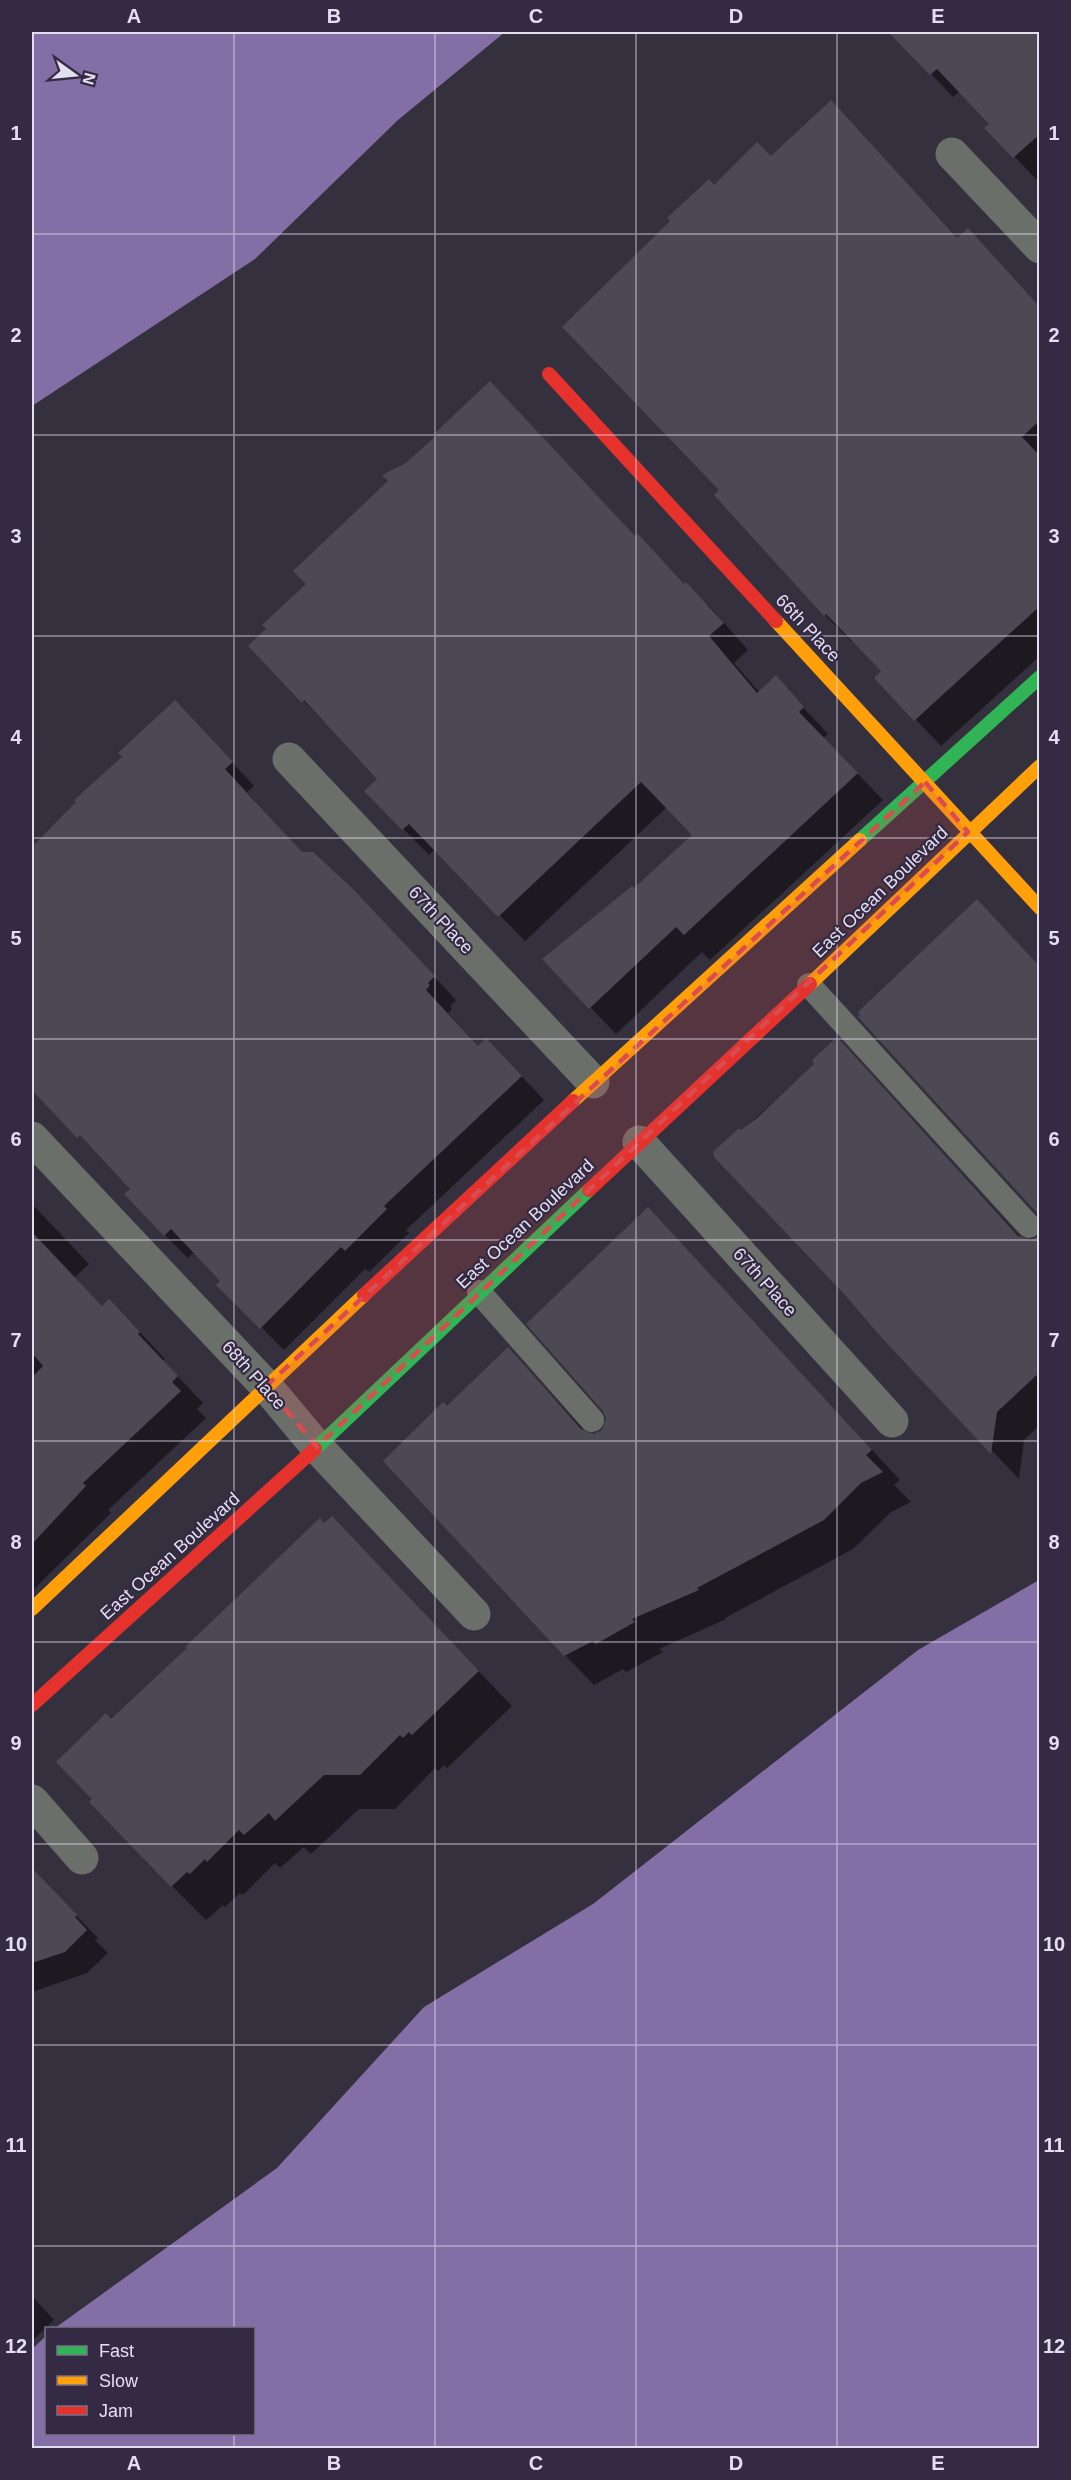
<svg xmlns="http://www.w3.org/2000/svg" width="1071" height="2480" viewBox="0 0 1071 2480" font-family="Helvetica,sans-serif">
	<rect width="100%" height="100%" fill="#35303d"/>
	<path fill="#836ea6" d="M32,32H505L398,120L255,259L32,406Z
		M1039,1580V2448H32V2349L46,2336V2434H254V2328H55L277,2168L424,2007L593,1904L918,1650Z"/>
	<path fill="#0007" d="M897,32H1040V178L1037,180L987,128L991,124L960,91L953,97L931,74L893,35Z
		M831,102L958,239L968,230L1030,296L1028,298L1040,310V656L941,746L876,678L883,672L853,640L851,641L825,615L716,495L721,490L715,187L771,158Z
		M638,536L685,585L686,584L712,609L748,650L734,663L760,693L776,678L828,734L823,738L883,800L710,960L702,952L616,1034L544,959L634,890L694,835L667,807L525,941L435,849L429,855L366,791L380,779L250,646Z
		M198,725L254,786L247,792L303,854L375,913L456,1000L450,1006L452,1009L448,1013L479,1047L509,1063L544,1100L406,1230L409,1233L369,1272L365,1269L284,1350L219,1285L222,1281L194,1252L188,1258L165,1235L126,1194L132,1189L32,1083V849L78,802Z
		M837,1039L1021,1238L1032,1242L1040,1238V1425L1024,1440L1019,1479L883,1336L740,1132L816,1064Z
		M32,1204L89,1264L74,1278L103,1307L135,1327L165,1359L163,1361L203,1403L197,1409L206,1418L108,1510L111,1513L32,1591Z
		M648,1209L900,1480L894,1485L911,1502L891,1512L853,1549L725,1618L726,1619L659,1649L663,1652L626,1672L623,1669L594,1685L565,1655L447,1408L508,1349L586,1433L594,1436L603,1431L608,1418Z
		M325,1525L366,1553L512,1706L447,1768L444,1765L438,1771L435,1768L395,1809H359L311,1854L304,1847L280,1868L275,1863L243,1895L240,1893L225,1907L223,1905L206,1920L172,1886L94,1799L112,1721Z
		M32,1870L98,1938L95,1940L108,1953L87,1973L32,1992Z
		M32,2296L54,2320L32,2341Z"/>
	<path fill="#4d4954" d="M888,32H1040V134L1013,158L984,128L989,124L937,69L930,75Z
		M831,100L957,238L968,228L1040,307V420L1022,437L1040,456V606L914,721L874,678L881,671L826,614L824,616L714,495L719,490L562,327L670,221L667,218L709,179L714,185L757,142L771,156Z
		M490,381L635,536L638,534L684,584L686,582L724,623L709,636L757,693L776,675L804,707L799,712L858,773L684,935L676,927L589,1009L542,959L632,886L634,888L692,835L641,782L498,917L409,824L402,830L364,791L377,779L304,700L302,703L248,646L266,629L262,625L306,584L293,571L388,481L382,475L406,463L437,435L435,433Z
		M175,700L233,762L225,769L302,852H313L352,888L435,976L428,983L430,985L426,990L478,1046L486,1038L522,1076L384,1206L387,1209L345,1251L341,1247L260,1329L216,1285L220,1281L171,1229L164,1236L124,1194L130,1189L80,1135L77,1138L32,1090V847L76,802L74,800L122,757L118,753Z
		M977,899L1040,967V1216L858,1017L860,1015L858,1012Z
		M837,1037L1018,1236L1031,1240L1040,1235V1372L997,1412L991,1454L881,1337L846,1296L714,1157L713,1152L739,1128L741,1130L757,1118L814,1064L812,1060Z
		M648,1207L872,1450L866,1455L883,1472L861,1483L824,1520L697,1588L699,1590L632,1619L635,1622L596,1644L593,1641L564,1656L383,1461L443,1402L447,1406L508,1347L581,1429L594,1434L602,1430L606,1418L603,1411L526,1324Z
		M32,1232L102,1306L109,1299L140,1332L138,1334L178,1376L172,1382L181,1391L83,1483L86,1486L32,1544V1377L43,1366L32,1353Z
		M332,1516L479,1671L412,1735L409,1732L403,1738L400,1735L360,1775H324L275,1821L269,1813L244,1835L239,1830L207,1862L205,1859L190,1874L187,1872L171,1887L89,1802L92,1799L56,1762L106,1713L111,1719L187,1648L185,1647L320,1518L324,1523Z
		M32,1868L77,1915L75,1917L87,1930L65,1952L32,1963Z"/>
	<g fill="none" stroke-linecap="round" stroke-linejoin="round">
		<path stroke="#6b6f69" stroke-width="24" d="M809,985L1029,1226
			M479,1292L592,1420"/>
		<path stroke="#6b6f69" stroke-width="33" d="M952,154L1040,247
			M289,759L593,1082
			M32,1138L266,1386L317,1447L474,1614
			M639,1142L892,1421
			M32,1801L82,1858"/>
		<path stroke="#30b455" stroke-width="14" d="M860,840L1040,677
			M315,1449L589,1190"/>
		<path stroke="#ff9f0a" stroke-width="14" d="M776,621L1040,908
			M810,984L1040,766
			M573,1101L860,840
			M32,1609L364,1295"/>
		<path stroke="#e5322d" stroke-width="14" d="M549,374L776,621
			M589,1190L810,984
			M364,1295L573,1101
			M32,1705L315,1449"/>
	</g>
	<path fill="#d94d50" fill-opacity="0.2" stroke="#d94d50" stroke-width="4.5" stroke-dasharray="12 8" stroke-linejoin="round" d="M925,782L968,832L317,1447L266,1386Z"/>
	<path fill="none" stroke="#e4dfef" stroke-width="1.5" stroke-opacity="0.55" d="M234,32V2328M435,32V2448M636,32V2448M837,32V2448M32,234H1040M32,435H1040M32,636H1040M32,838H1040M32,1039H1040M32,1240H1040M32,1441H1040M32,1642H1040M32,1844H1040M32,2045H1040M32,2246H1040M234,2434V2448"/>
	<g text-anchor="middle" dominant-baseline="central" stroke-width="4.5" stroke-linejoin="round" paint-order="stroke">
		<g font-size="18" fill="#e4dfef" stroke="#342a43">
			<text transform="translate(808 628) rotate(47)">66th Place</text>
			<text transform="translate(880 892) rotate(-44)">East Ocean Boulevard</text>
			<text transform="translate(441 920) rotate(47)">67th Place</text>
			<text transform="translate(525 1224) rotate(-43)">East Ocean Boulevard</text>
			<text transform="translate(765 1282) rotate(48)">67th Place</text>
			<text transform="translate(254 1375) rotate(48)">68th Place</text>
			<text transform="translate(170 1556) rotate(-42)">East Ocean Boulevard</text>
		</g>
	</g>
	<rect width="1071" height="2480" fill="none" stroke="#342a43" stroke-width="66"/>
	<rect x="45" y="2327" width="210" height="108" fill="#342a43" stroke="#7a7288" stroke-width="1.5"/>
	<rect x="57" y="2346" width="30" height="9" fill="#30b455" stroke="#7a7288" stroke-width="1.5"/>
	<text x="99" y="2357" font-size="18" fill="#e4dfef">Fast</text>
	<rect x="57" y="2376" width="30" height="9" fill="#ff9f0a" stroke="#7a7288" stroke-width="1.5"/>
	<text x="99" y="2387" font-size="18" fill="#e4dfef">Slow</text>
	<rect x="57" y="2406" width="30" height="9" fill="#e5322d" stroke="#7a7288" stroke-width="1.5"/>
	<text x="99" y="2417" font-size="18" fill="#e4dfef">Jam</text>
	<g transform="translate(75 75) rotate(105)" stroke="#342a43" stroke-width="4.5" paint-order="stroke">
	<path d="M0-4.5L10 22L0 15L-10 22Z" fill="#e4dfef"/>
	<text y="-9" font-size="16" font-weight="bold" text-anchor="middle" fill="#e4dfef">N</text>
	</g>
	<rect x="33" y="33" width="1005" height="2414" fill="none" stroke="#e4dfef" stroke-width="2"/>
	<g font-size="20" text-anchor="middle" font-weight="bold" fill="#e4dfef">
		<text x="134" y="23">A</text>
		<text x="334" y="23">B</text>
		<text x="536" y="23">C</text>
		<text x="736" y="23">D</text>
		<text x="938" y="23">E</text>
		<text x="16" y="140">1</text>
		<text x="1054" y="140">1</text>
		<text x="16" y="342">2</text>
		<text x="1054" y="342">2</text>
		<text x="16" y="543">3</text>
		<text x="1054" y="543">3</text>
		<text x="16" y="744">4</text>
		<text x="1054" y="744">4</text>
		<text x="16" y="945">5</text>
		<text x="1054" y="945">5</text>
		<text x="16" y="1146">6</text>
		<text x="1054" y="1146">6</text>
		<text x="16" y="1347">7</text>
		<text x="1054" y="1347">7</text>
		<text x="16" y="1549">8</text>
		<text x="1054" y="1549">8</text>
		<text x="16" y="1750">9</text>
		<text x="1054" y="1750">9</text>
		<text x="16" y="1951">10</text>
		<text x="1054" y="1951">10</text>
		<text x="16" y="2152">11</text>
		<text x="1054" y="2152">11</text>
		<text x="16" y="2353">12</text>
		<text x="1054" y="2353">12</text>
		<text x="134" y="2470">A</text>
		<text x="334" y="2470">B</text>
		<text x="536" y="2470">C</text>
		<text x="736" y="2470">D</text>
		<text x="938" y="2470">E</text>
	</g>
</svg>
